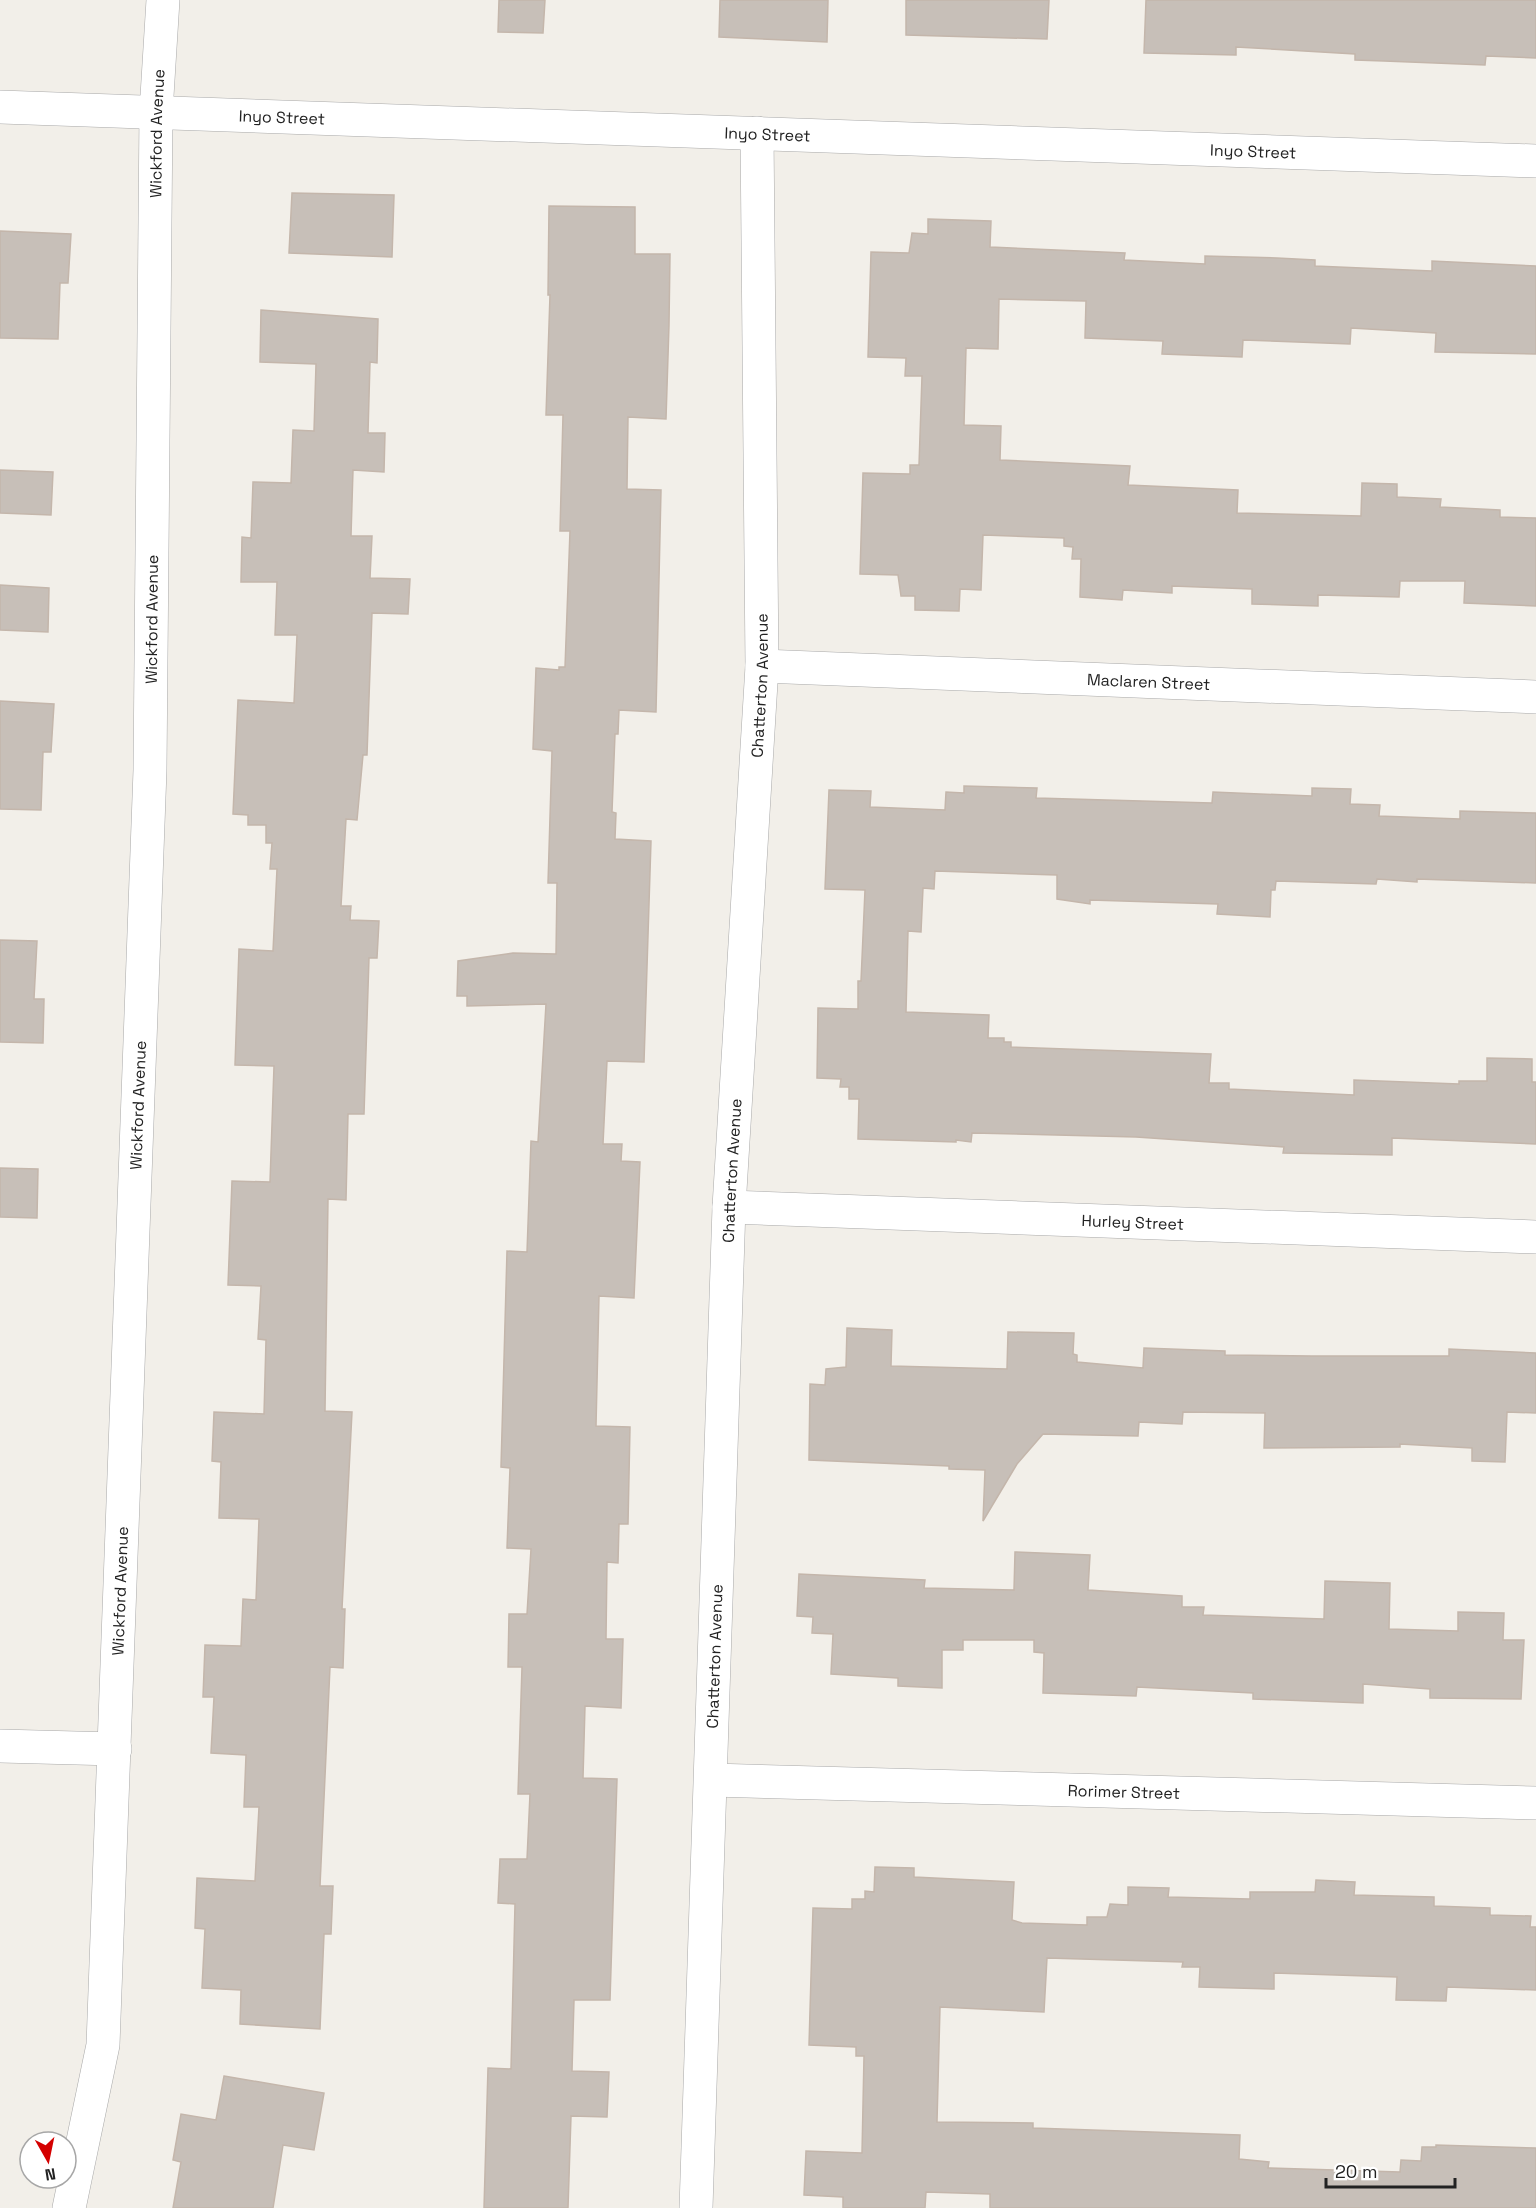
<svg xmlns="http://www.w3.org/2000/svg" width="1536" height="2208" viewBox="0 0 1536 2208" font-family="'Space Grotesk',sans-serif">
	<rect width="100%" height="100%" fill="#f2efe9"/>
	<path fill="#c7bfb8" stroke="#c4b6ab" stroke-width="1.5" d="M499,0H545L543,33L498,32Z
		M720,0H828L827,42L719,37Z
		M906,0H1049L1047,39L906,35Z
		M1146,0H1536V58L1486,56L1485,65L1384,61L1355,60V54L1236,47V55L1144,53Z
		M292,193L394,195L392,257L289,253Z
		M549,206L635,207V254H670L669,325L666,419L628,417L627,489L661,490L656,712L619,710L618,734H615L612,812L616,813L615,839L651,841L644,1062L607,1061L603,1144H622L621,1161L640,1162L634,1298L599,1296L596,1426L630,1427L628,1524H619L618,1563L607,1562L606,1639H623L621,1708L585,1706L583,1778L617,1779L610,2000H574L572,2071L609,2072L607,2117L571,2116L568,2208H484L488,2068L511,2069L515,1904L498,1903L500,1859H527L530,1794H518L522,1667H508L509,1614H527L531,1549L507,1548L510,1468L501,1467L507,1251L527,1252L531,1141L538,1142L546,1004L467,1006V996H457L458,961L513,953L556,954L557,883H548L552,751L533,749L536,668L559,670V667H565L570,531H560L563,415H546L550,295H548Z
		M928,219L991,221L990,247L1125,253L1124,260L1205,264V256L1277,258L1315,260V266L1432,271V261L1536,266V354L1435,352L1436,333L1351,328L1350,344L1243,340L1242,357L1162,354L1163,341L1085,338L1086,301L999,299L998,349L966,348L964,425L1001,426L1000,460L1130,466L1128,485L1238,490L1237,513L1361,516L1362,483L1397,484V497L1441,499L1440,507L1500,510V517L1536,518V606L1464,603L1465,581H1400L1399,597L1318,595V606L1252,604V589L1172,586V593L1123,590L1122,600L1080,597L1081,559H1072L1073,547L1064,546V538L983,535L981,590L960,589L959,611L915,610V596H901L898,575L860,574L863,473L910,474V465H919L922,376H905L906,358L868,357L871,252L909,253L912,233L928,234Z
		M0,231L71,234L68,283H60L58,339L0,338Z
		M261,310L378,319L377,363L370,362L368,433H385L384,472L353,470L351,536H372L370,578L410,579L408,614L372,613L367,755H363L357,820L346,819L341,906H351L350,920L379,921L377,958H369L364,1114H348L346,1200L328,1199L325,1411L352,1412L342,1609H345L343,1668L330,1667L320,1886H333L331,1934H324L320,2029L240,2024L241,1990L202,1988L205,1929L195,1928L197,1878L255,1881L259,1807H244L246,1755L211,1753L214,1697H203L205,1645L241,1646L243,1599L256,1600L259,1519L219,1518L221,1462L212,1461L214,1412L264,1414L266,1340L258,1339L261,1286L228,1285L232,1181L270,1182L274,1066L235,1065L239,949L273,951L277,869H270L272,843H266V825H248V815L233,814L238,700L294,703L297,635H275L277,582H241L242,537L251,538L253,482L291,483L293,430L314,431L316,364L260,362Z
		M0,470L53,472L51,515L0,513Z
		M0,585L49,588L48,632L0,630Z
		M0,701L54,704L51,752H43L41,810L0,809Z
		M964,786L1037,788L1036,798L1212,803L1213,792L1312,796V788L1351,789L1350,804L1380,805L1379,816L1460,819V811L1536,813V883L1417,879V882L1377,879L1376,884L1276,881L1275,890H1271L1270,917L1217,914L1218,904L1090,900V904L1057,899V875L935,871L934,889L923,888L921,932L908,931L906,1012L989,1015L988,1038H1004V1042H1011V1047L1211,1054L1209,1083H1229V1089L1354,1095V1080L1459,1084V1081H1487V1058L1532,1059V1082H1536V1144L1392,1138V1155L1283,1153L1284,1147L1136,1137L972,1133L971,1142L956,1140V1142L858,1139L859,1099H849V1087H840L841,1079L817,1078L818,1008L858,1009V981H861L865,890L825,889L829,790L871,791L870,807L945,810L946,792L964,793Z
		M0,940L37,941L34,999H44L43,1043L0,1042Z
		M0,1168L38,1169L37,1218L0,1217Z
		M847,1328L892,1330L891,1366L1007,1369L1008,1332L1074,1333L1073,1354L1077,1355V1362L1143,1368L1144,1348L1225,1351V1355L1312,1356H1449V1349L1536,1353V1413L1507,1412L1505,1462L1472,1461V1448L1400,1444V1447L1264,1448L1265,1413L1183,1412L1182,1424L1139,1422L1138,1436L1043,1434L1017,1464L983,1521L985,1470L949,1469V1466L809,1460L810,1384L825,1385L826,1369L846,1367Z
		M1015,1552L1090,1555L1088,1590L1182,1596V1607H1204L1203,1615L1324,1619L1325,1581L1390,1583L1389,1629L1458,1631V1612L1504,1613L1503,1640H1524L1521,1699L1430,1698V1689L1363,1684V1703L1253,1699V1693L1137,1687L1136,1696L1043,1693L1044,1653L1034,1652V1640H963V1650H942V1688L898,1686V1678L831,1674L833,1634L812,1633L813,1617L797,1616L799,1574L925,1580L924,1588L1014,1590Z
		M875,1867L914,1868V1877L1014,1882L1012,1920L1022,1923L1087,1925V1917H1107L1110,1904L1128,1905V1887L1169,1888L1168,1897L1250,1899V1892H1315L1316,1880L1355,1882L1354,1895L1434,1897V1906L1490,1908V1915L1531,1916L1530,1927H1536V1990L1447,1987L1446,2001L1396,2000L1397,1977L1274,1973V1989L1199,1987L1200,1967H1182L1183,1962L1047,1958L1044,2012L940,2007L937,2122L1033,2123V2128L1240,2135L1239,2159L1269,2162L1268,2168L1400,2172L1401,2160L1421,2161L1422,2147H1436V2145L1536,2148V2208H990V2194L926,2192L925,2208H843V2197L804,2195L806,2151L862,2153L864,2056H856V2047L809,2045L813,1908L852,1909V1899H865V1891L874,1892Z
		M224,2076L324,2093L314,2150L283,2145L273,2208H173L181,2162L173,2160L181,2114L216,2120Z"/>
	<g fill="none" stroke-linecap="round" stroke-linejoin="round">
		<g stroke="#a9a9a9" stroke-width="34">
			<g id="street">
				<path id="s1" d="M0,107L1536,161"/>
				<path id="s2" d="M762,666L1536,697"/>
				<path id="s3" d="M729,1207L1536,1237"/>
				<path d="M0,1746L115,1749"/>
				<path id="s4" d="M712,1780L1536,1803"/>
				<path id="s5" d="M69,2208L103,2045L150,770L156,112L163,0"/>
				<path id="s6" d="M696,2208L729,1207L762,666L757,133"/>
			</g>
		</g>
		<use href="#street" stroke="#fff" stroke-width="33"/>
	</g>
	<g text-anchor="middle" dominant-baseline="central" stroke-width="5" stroke-linejoin="round" paint-order="stroke">
		<g font-size="16" fill="#222" stroke="#fff">
			<text stroke="none"><textPath href="#s1" startOffset="282">Inyo Street</textPath></text>
			<text stroke="none"><textPath href="#s5" startOffset="2079">Wickford Avenue</textPath></text>
			<text stroke="none"><textPath href="#s1" startOffset="768">Inyo Street</textPath></text>
			<text stroke="none"><textPath href="#s1" startOffset="1254">Inyo Street</textPath></text>
			<text stroke="none"><textPath href="#s5" startOffset="1593">Wickford Avenue</textPath></text>
			<text stroke="none"><textPath href="#s2" startOffset="387">Maclaren Street</textPath></text>
			<text stroke="none"><textPath href="#s6" startOffset="1524">Chatterton Avenue</textPath></text>
			<text stroke="none"><textPath href="#s5" startOffset="1107">Wickford Avenue</textPath></text>
			<text stroke="none"><textPath href="#s6" startOffset="1038">Chatterton Avenue</textPath></text>
			<text stroke="none"><textPath href="#s3" startOffset="404">Hurley Street</textPath></text>
			<text stroke="none"><textPath href="#s5" startOffset="621">Wickford Avenue</textPath></text>
			<text stroke="none"><textPath href="#s6" startOffset="552">Chatterton Avenue</textPath></text>
			<text stroke="none"><textPath href="#s4" startOffset="412">Rorimer Street</textPath></text>
		</g>
	</g>
	<g transform="translate(48 2160) rotate(171)"><circle r="28" fill="#ffffff" stroke="#a7a7a7" stroke-width="1.5"/>
	<path d="M0-4.5L10 22L0 15L-10 22Z" fill="#d40000"/>
	<text y="-9" font-size="16" font-weight="bold" text-anchor="middle" fill="#222222">N</text>
	</g>
	<path d="M1326 2178v9h129v-9" fill="none" stroke="#222222" stroke-width="3"/>
	<text x="1335" y="2178" font-size="18" fill="#222222" stroke="#ffffff" stroke-width="4.5" paint-order="stroke">20 m</text>
</svg>
